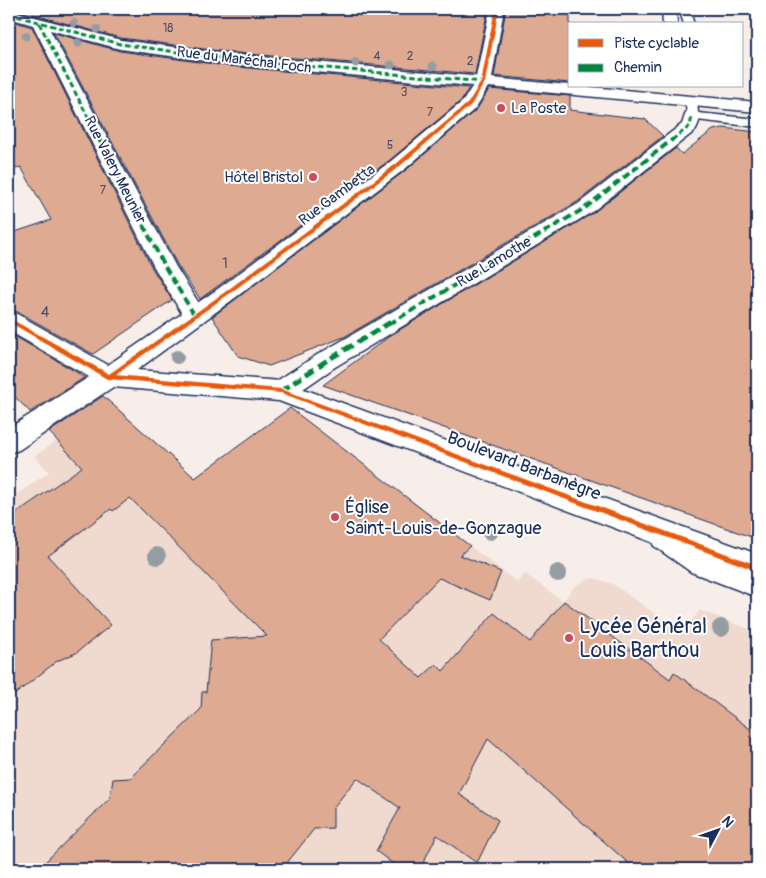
<svg xmlns="http://www.w3.org/2000/svg" width="766" height="878" viewBox="0 0 766 878" font-family="Pangolin,sans-serif">
	<rect width="100%" height="100%" fill="#f8eee9"/>
	<filter id="ink" filterUnits="userSpaceOnUse"><feTurbulence type="fractalNoise" baseFrequency=".02" numOctaves="2"/><feDisplacementMap in="SourceGraphic" scale="10" xChannelSelector="R" yChannelSelector="G"/><feConvolveMatrix kernelMatrix="1 2 1 2 8 2 1 2 1" color-interpolation-filters="sRGB"/></filter>
	<g filter="url(#ink)">
		<path fill="#f0dacf" d="M113,404L376,642L470,546L517,582L525,574L563,601L574,587L585,580L595,578L613,584L682,633L700,610L757,632V869H9V500L49,472L34,456Z"/>
		<path fill="#deaa91" stroke="#1b2f5e" d="M12,9H488L475,74L227,52L121,38Z
			M506,9H570V83L494,76Z
			M9,20L32,27L152,268L172,300L93,354L18,312L9,310V234L51,220L21,167L9,171Z
			M54,33L120,51L227,66L469,88L462,100L390,160L200,299L178,266Z
			M489,89L570,96V110L645,119L663,136L577,202L344,337L269,366L238,356L212,317L406,170L477,109Z
			M723,128L757,132V539L323,385L391,335L593,213L676,148L682,154L713,130Z
			M9,333L78,373L84,378L30,412L9,391Z
			M103,396L195,478L290,408L470,546L460,555L501,572L490,600L439,578L379,639L421,678L436,664L443,671L494,613L530,642L564,601L670,679L674,672L757,734V869H635L488,739L459,794L498,820L477,863L437,835L420,869H400L376,851L400,808L357,778L333,808V828L314,829L282,869H38L110,798L113,779L130,778L201,709L202,692H206L211,640L267,636L130,498L113,511L111,509L48,556L111,625L76,653L57,661L9,699V518L82,467L49,432Z"/>
		<g fill="none" stroke-linecap="round" stroke-linejoin="round">
			<g stroke="#1b2f5e" stroke-width="3">
				<path id="service" d="M679,9H689L694,24H684Z
					M691,98L697,101L698,113L757,119V127L688,119L685,101Z
					M661,531L707,558L757,577V597L691,572L654,546L651,540L654,534Z"/>
			</g>
			<g stroke="#1b2f5e" stroke-width="3">
				<path id="pedestrian" d="M9,10L121,40L227,54L483,77L489,79L491,82L489,85L483,87L227,64L120,49L50,30L176,267L207,316L203,322L195,324L187,322L154,267L33,25L9,18Z
					M692,111L698,112L701,116L696,130L592,212L335,367L290,398L281,401L272,398L268,391L272,384L317,355L578,204L682,124L686,112Z"/>
			</g>
			<g stroke="#1b2f5e" stroke-width="3">
				<path id="minor" d="M490,9H504L492,78L757,102V112L488,87L476,108L405,169L235,298L137,370L281,381L290,384L757,554V582L279,401L113,387L19,450L9,453V428L89,377L9,331V312L17,314L108,365L219,288L391,161L463,101L475,82Z
					M662,9H676L677,24H663Z"/>
			</g>
			<use href="#service" fill="#fff" fill-rule="evenodd"/>
			<use href="#pedestrian" fill="#fff" fill-rule="evenodd"/>
			<use href="#minor" fill="#fff" fill-rule="evenodd"/>
			<path stroke="#00873e" stroke-width="3" stroke-dasharray="5.5 3" stroke-linecap="butt" d="M9,14L120,44L227,59L483,82
				M39,23L100,140
				M672,140L690,126L692,116"/>
			<path stroke="#00873e" stroke-width="4" stroke-dasharray="8 4" stroke-linecap="butt" d="M99,139L165,267L195,316
				M389,324L585,208L673,139"/>
			<path stroke="#00873e" stroke-width="5" stroke-dasharray="10 5" stroke-linecap="butt" d="M281,391L326,361L391,322"/>
			<g stroke="#fff" stroke-width="3">
				<path id="cycleway" d="M495,9H499L485,82L471,105L400,166L229,294L115,375L281,389L757,565V571L281,393L107,379L9,322V318L11,319L109,374L225,292L396,164L468,103L481,82Z"/>
			</g>
			<use href="#cycleway" fill="#e8590c" fill-rule="evenodd"/>
		</g>
		<g fill="#959da3">
			<circle cx="74" cy="23" r="4"/>
			<circle cx="97" cy="29" r="4"/>
			<circle cx="26" cy="36" r="4.5"/>
			<circle cx="78" cy="43" r="4.5"/>
			<circle cx="356" cy="63" r="4.5"/>
			<circle cx="391" cy="65" r="4.5"/>
			<circle cx="433" cy="66" r="4.5"/>
			<circle cx="177" cy="357" r="7"/>
			<circle cx="490" cy="531" r="9"/>
			<circle cx="157" cy="556" r="9"/>
			<circle cx="558" cy="573" r="9"/>
			<circle cx="721" cy="628" r="9"/>
		</g>
	</g>
	<g fill="#d1495b" stroke="#fff" stroke-width="2">
		<circle cx="501" cy="108" r="5"/>
		<circle cx="313" cy="177" r="5"/>
		<circle cx="335" cy="517" r="5"/>
		<circle cx="569" cy="638" r="5"/>
	</g>
	<g text-anchor="middle" dominant-baseline="central" stroke-width="4" stroke-linejoin="round" paint-order="stroke">
		<g font-size="12" fill="#4c4e6b">
			<text x="168" y="28">18</text>
			<text x="377" y="56">4</text>
			<text x="410" y="56">2</text>
			<text x="470" y="61">2</text>
			<text x="404" y="92">3</text>
			<text x="430" y="112">7</text>
			<text x="390" y="145">5</text>
			<text x="103" y="190">7</text>
		</g>
		<g font-size="15" fill="#1b2f5e" stroke="#fff">
			<text transform="translate(244 60) rotate(7)">Rue du Maréchal Foch</text>
			<text transform="translate(115 170) rotate(63)">Rue Valery Meunier</text>
			<text transform="translate(337 195) rotate(-37)">Rue Gambetta</text>
			<text transform="translate(494 262) rotate(-31)">Rue Lamothe</text>
		</g>
		<g font-size="15" fill="#1b2f5e" stroke="#fff" text-anchor="start">
			<text x="511" y="108">La Poste</text>
			<text x="303" y="177" text-anchor="end">Hôtel Bristol</text>
		</g>
		<g font-size="15" fill="#4c4e6b">
			<text x="225" y="263">1</text>
			<text x="45" y="312">4</text>
		</g>
		<g font-size="18" fill="#1b2f5e" stroke="#fff">
			<text transform="translate(524 466) rotate(21)">Boulevard Barbanègre</text>
		</g>
		<g font-size="18" fill="#1b2f5e" stroke="#fff" text-anchor="start">
			<text x="345" y="507">Église<tspan x="345" dy="21">Saint-Louis-de-Gonzague</tspan></text>
		</g>
		<g font-size="21" fill="#1b2f5e" stroke="#fff" text-anchor="start">
			<text x="579" y="626">Lycée Général<tspan x="579" dy="24">Louis Barthou</tspan></text>
		</g>
	</g>
	<rect width="766" height="878" fill="none" stroke="#fff" stroke-width="30"/>
	<rect x="15" y="15" width="736" height="848" fill="none" stroke="#1b2f5e" stroke-width="2" filter="url(#ink)"/>
	<rect x="568" y="22" width="175" height="65" fill="#ffffff" stroke="#a4acbf"/>
	<rect x="578" y="39" width="25" height="8" fill="#e8590c" stroke="#a4acbf"/>
	<text x="614" y="48" font-size="15" fill="#1b2f5e">Piste cyclable</text>
	<rect x="578" y="64" width="25" height="8" fill="#00873e" stroke="#a4acbf"/>
	<text x="614" y="72" font-size="15" fill="#1b2f5e">Chemin</text>
	<g transform="translate(718 830) rotate(49)" stroke="#ffffff" stroke-width="4" paint-order="stroke">
	<path d="M0-4L9 19L0 12L-9 19Z" fill="#1b2f5e"/>
	<text y="-8" font-size="14" font-weight="bold" text-anchor="middle" fill="#1b2f5e">N</text>
	</g>
</svg>
